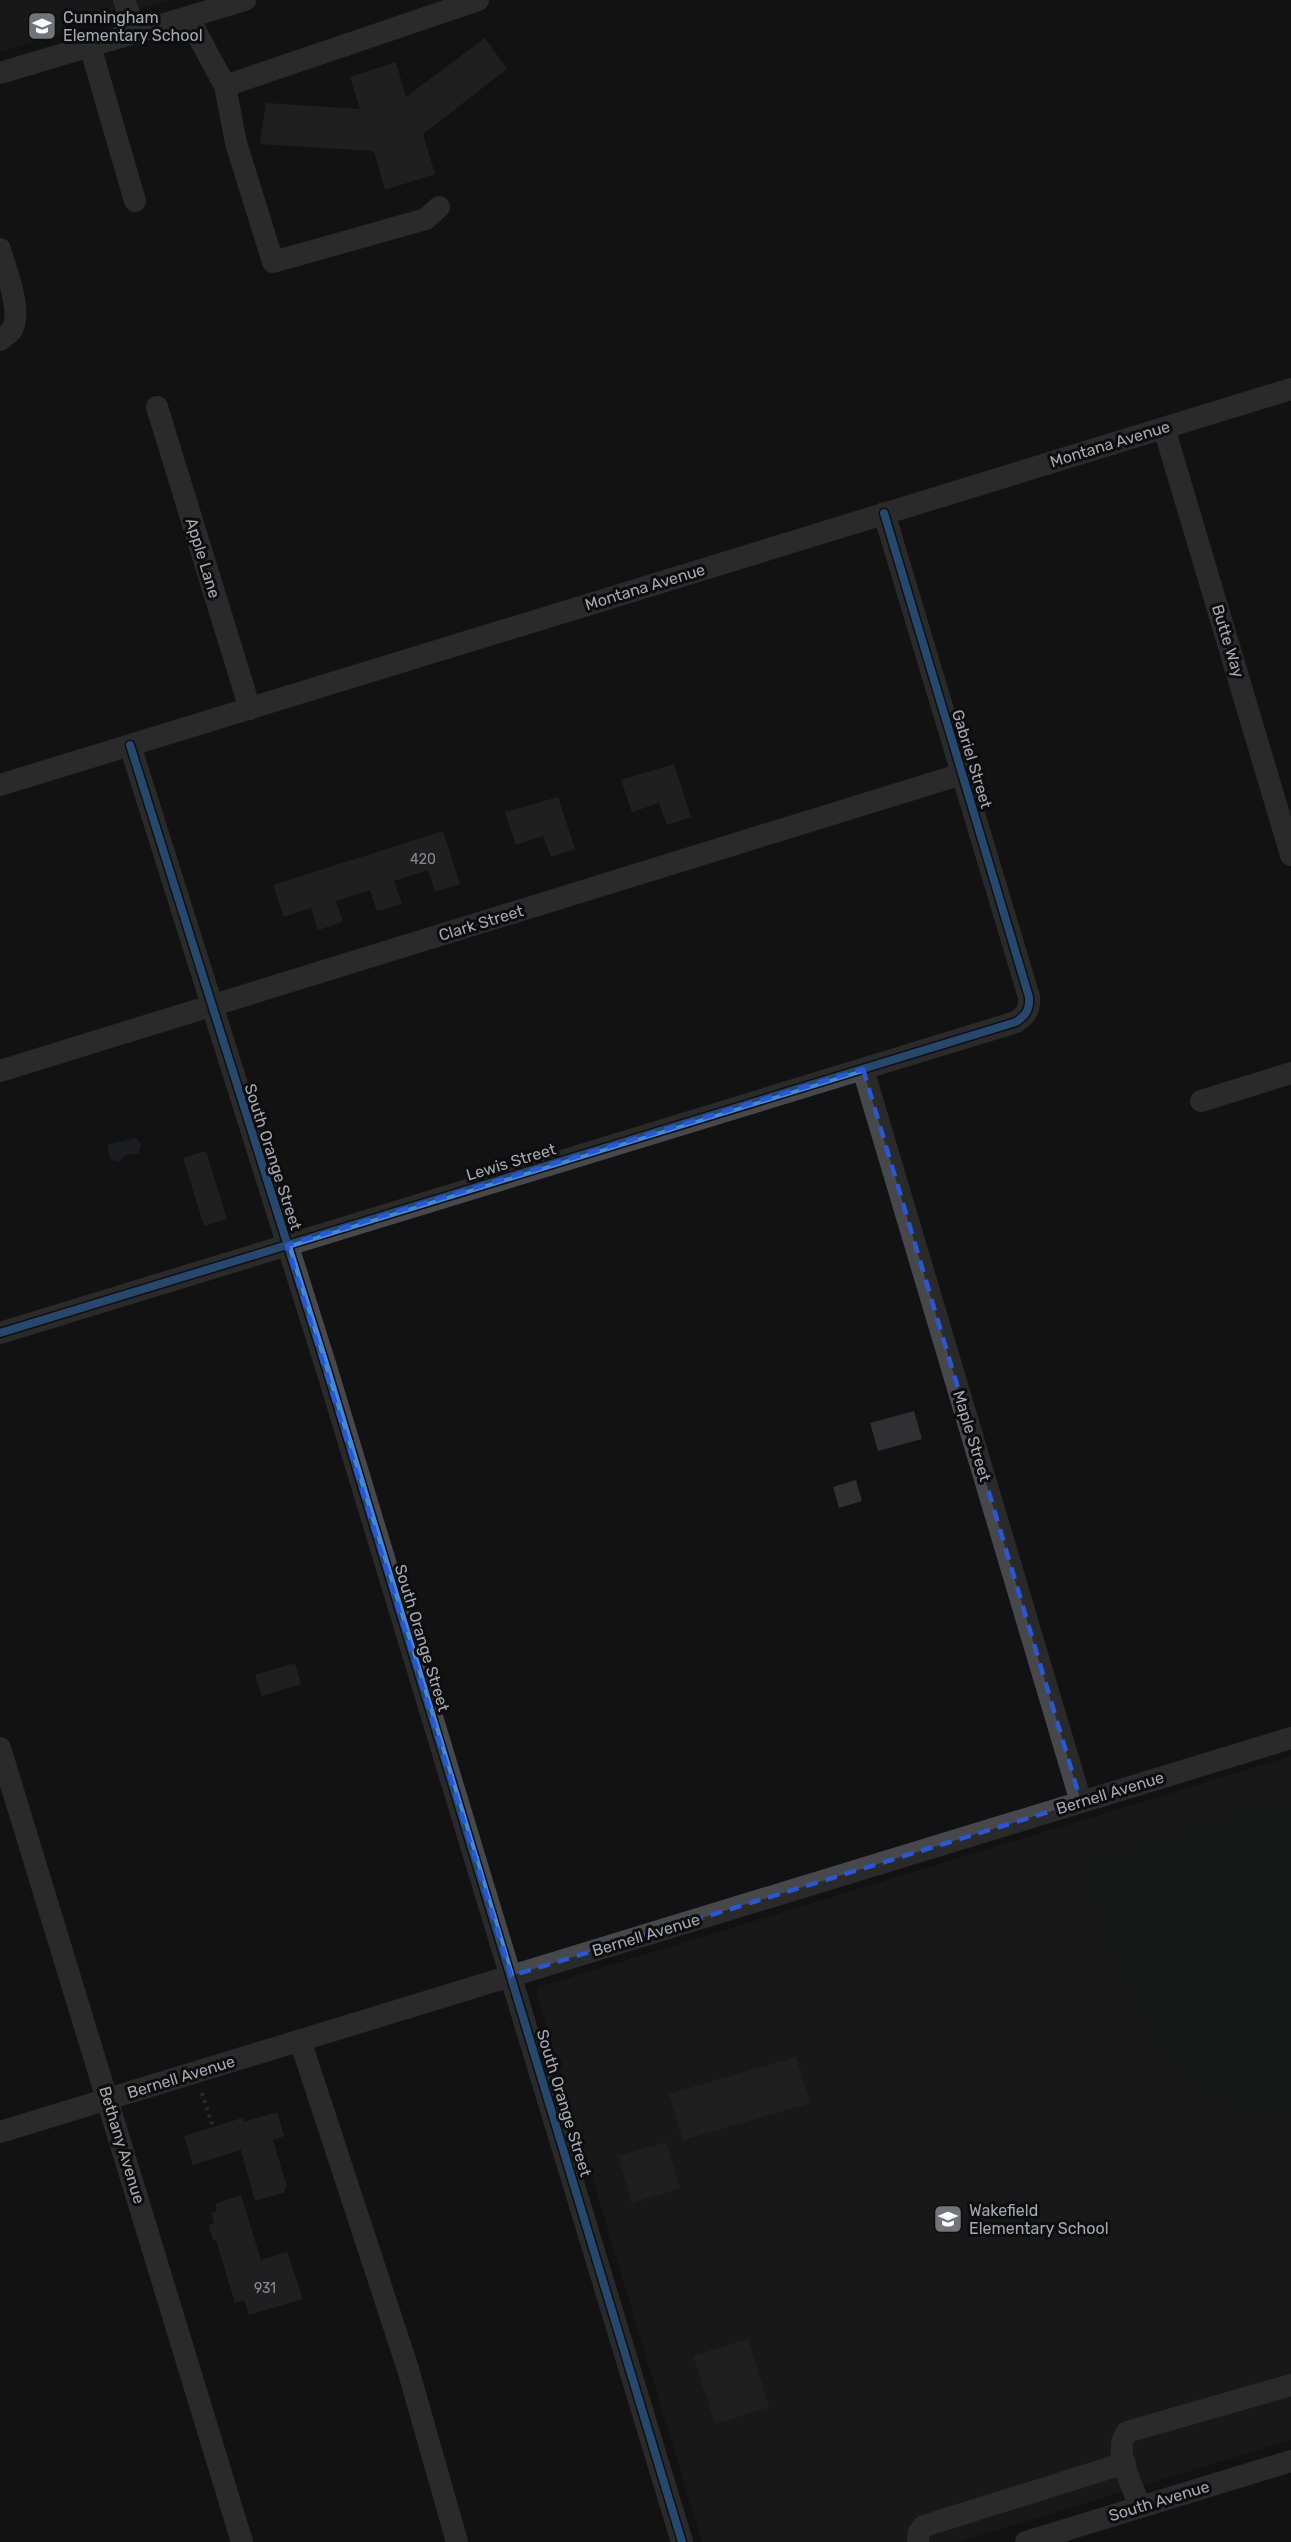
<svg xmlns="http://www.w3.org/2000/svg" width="1291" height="2542" viewBox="0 0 1291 2542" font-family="Rubik,sans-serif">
	<rect width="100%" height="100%" fill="#121213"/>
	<path fill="#1f1f21" d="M0,0H168L0,52Z
		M1291,1756V2440L959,2542H702L537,1995L539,1987Z"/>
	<path fill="#1c231d" d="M1291,1800V2115L1280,2116L1198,2093L1153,2046L1110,1962L1078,1864Z"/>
	<path fill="#272c33" d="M136,1138L141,1144L139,1153L126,1155L118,1162L110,1159L107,1145Z"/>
	<path fill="#303032" d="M485,38L507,69L423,134L435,174L385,190L374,151L260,144L266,103L360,109L350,77L396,62L406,97Z
		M674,764L691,817L667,825L659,803L632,812L621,780Z
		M558,797L575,849L551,857L543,836L516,845L505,812Z
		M443,831L460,884L435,892L428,870L394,881L402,904L377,911L370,890L336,901L343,922L318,930L311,908L284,917L273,885Z
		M206,1151L227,1219L204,1226L183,1158Z
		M914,1411L922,1439L878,1451L870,1423Z
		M856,1480L862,1501L839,1508L833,1487Z
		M295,1663L301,1684L262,1696L255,1675Z
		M796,2057L810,2103L683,2140L669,2094Z
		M277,2112L284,2136L273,2140L287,2187L284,2188L285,2192L255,2201L241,2150L193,2165L184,2136L242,2118L244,2122Z
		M666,2142L680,2188L632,2203L618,2156Z
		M241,2195L261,2260L287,2252L303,2299L249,2315L244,2300L235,2303L216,2240L213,2241L209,2225L214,2223L211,2213L217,2211L215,2204Z
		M748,2339L769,2407L715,2424L693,2356Z"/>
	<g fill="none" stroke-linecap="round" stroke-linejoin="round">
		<path stroke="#48494d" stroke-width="4" stroke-dasharray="3 4.5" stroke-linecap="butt" d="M202,2093L213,2127"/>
		<path stroke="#47484b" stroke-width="22" d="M124,0L136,33
			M188,17L225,86L478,0
			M90,46L135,201
			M0,73L245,0
			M225,86L236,143L273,262L426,219L439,207
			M0,249C5,268 24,314 11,331C9,334 3,337 0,340
			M157,407L250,709
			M1164,428L1291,855
			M130,745L327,1370L682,2542
			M0,785L1291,389
			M863,1069L1081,1802
			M0,1071L962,774
			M1201,1101L1291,1073
			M0,1333L1016,1022C1026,1015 1030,1010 1029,997L884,513
			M0,1748L242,2542
			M300,2040L408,2369L457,2542
			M0,2132L1291,1738
			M1140,2507C1133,2486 1112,2451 1127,2432L1291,2385
			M918,2542L919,2532L924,2526L1125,2463
			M1026,2542L1291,2461"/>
		<g stroke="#0d0d0e" stroke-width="11">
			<path id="cycleway" d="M130,745L327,1370L682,2542
				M0,1333L1016,1022C1026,1015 1030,1010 1029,997L884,513"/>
		</g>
		<use href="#cycleway" stroke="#408adc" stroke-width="8"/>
	</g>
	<path d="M0 0H1291V2542H0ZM863,1069L1081,1802L511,1976L287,1245Z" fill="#121213" fill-opacity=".55" fill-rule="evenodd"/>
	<path fill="none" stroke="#2a57d4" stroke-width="4.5" stroke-dasharray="12 8" stroke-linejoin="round" d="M863,1069L1081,1802L511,1976L287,1245Z"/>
	<defs>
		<g id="school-square" transform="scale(1.5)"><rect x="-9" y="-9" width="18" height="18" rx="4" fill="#71747b" stroke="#0d0d0e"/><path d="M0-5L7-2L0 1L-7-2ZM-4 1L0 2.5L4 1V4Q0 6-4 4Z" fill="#fff"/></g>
	</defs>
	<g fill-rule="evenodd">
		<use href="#school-square" x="42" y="26"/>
		<use href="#school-square" x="948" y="2219"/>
	</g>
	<g text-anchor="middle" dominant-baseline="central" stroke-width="6" stroke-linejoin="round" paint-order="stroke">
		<g font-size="14" fill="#878a93">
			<text x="423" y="859">420</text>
			<text x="265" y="2288">931</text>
		</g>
		<g font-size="16" fill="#a4a8b3" stroke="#0d0d0e" text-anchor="start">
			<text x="63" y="17">Cunningham<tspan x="63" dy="18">Elementary School</tspan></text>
			<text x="969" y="2210">Wakefield<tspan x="969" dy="18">Elementary School</tspan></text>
		</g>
		<g font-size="16" fill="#a4a8b3" stroke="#0d0d0e">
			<text transform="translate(1110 444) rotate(-17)">Montana Avenue</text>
			<text transform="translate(203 558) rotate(73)">Apple Lane</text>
			<text transform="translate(645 587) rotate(-17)">Montana Avenue</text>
			<text transform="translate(1228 641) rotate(73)">Butte Way</text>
			<text transform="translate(972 759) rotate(73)">Gabriel Street</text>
			<text transform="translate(481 923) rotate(-17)">Clark Street</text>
			<text transform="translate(273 1157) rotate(72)">South Orange Street</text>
			<text transform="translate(511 1162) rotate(-17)">Lewis Street</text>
			<text transform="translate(972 1436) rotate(73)">Maple Street</text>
			<text transform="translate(422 1638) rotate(73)">South Orange Street</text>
			<text transform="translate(1110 1793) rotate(-17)">Bernell Avenue</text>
			<text transform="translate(646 1935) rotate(-17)">Bernell Avenue</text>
			<text transform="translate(181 2077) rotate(-17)">Bernell Avenue</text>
			<text transform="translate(564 2103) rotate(73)">South Orange Street</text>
			<text transform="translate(122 2145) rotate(73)">Bethany Avenue</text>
			<text transform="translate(1159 2501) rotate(-17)">South Avenue</text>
		</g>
	</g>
</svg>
